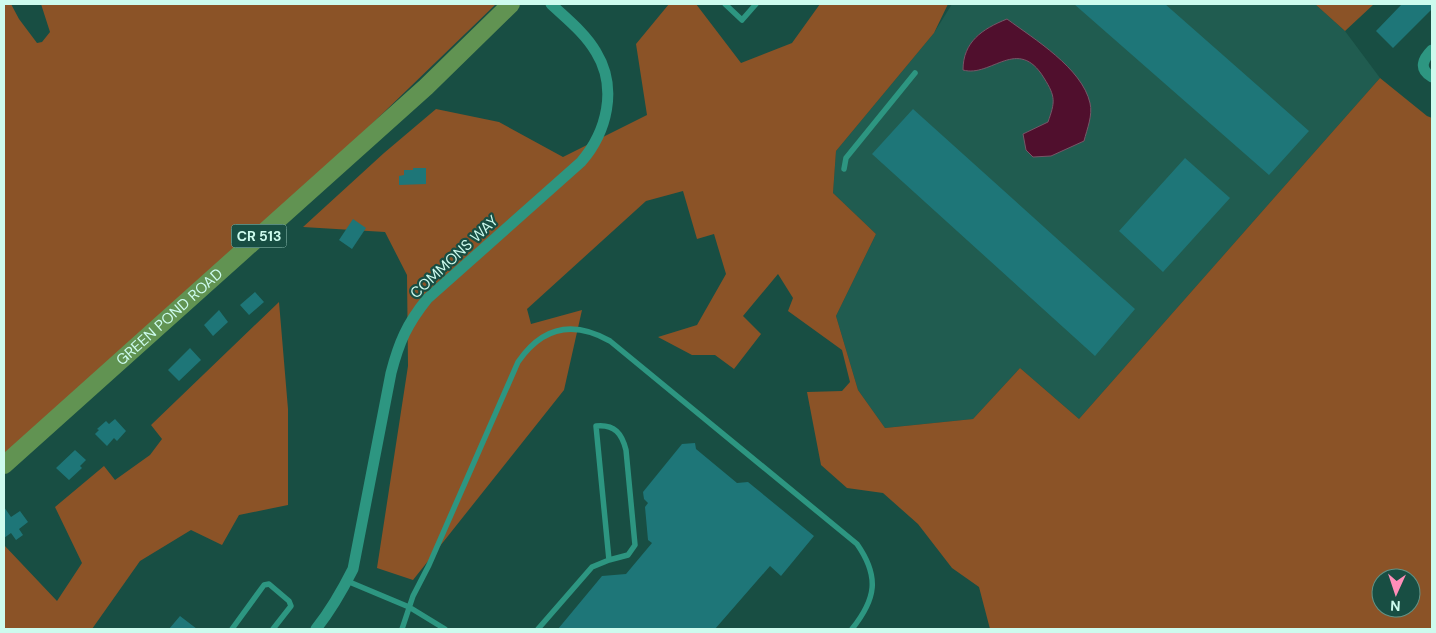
<svg xmlns="http://www.w3.org/2000/svg" width="1436" height="633" viewBox="0 0 1436 633" font-family="'DM Sans',sans-serif">
	<rect width="100%" height="100%" fill="#184e43"/>
	<path fill="#205c50" d="M952,4H1315L1345,31L1380,78L1079,419L1020,368L973,419L885,428L858,390L836,316L876,234L833,193L836,151L934,33Z"/>
	<path fill="#8b5327" fill-rule="evenodd" d="M4,4H11L19,19L37,43L42,42L50,32L41,4H496L350,145L4,457Z
		M669,4H696L741,63L792,43L820,4H948L934,33L836,151L833,193L876,234L836,316L858,390L885,428L973,419L1020,368L1079,419L1380,78L1427,116L1432,118V629H990L979,587L952,568L918,524L883,493L847,488L821,465L807,392L842,391L850,382L842,350L788,311L793,298L778,274L743,316L761,334L734,369L715,355H692L658,337L697,325L726,274L714,234L697,239L683,191L646,201L527,309L531,324L582,310L564,390L413,580L377,568L408,366L407,275L385,232L303,227L384,153L436,109L499,122L563,157L647,115L636,44ZM1381,578H1411V608H1381Z
		M1315,4H1374L1345,31Z
		M279,302L288,409V505L239,515L222,545L191,530L140,561L92,629H4V545L57,601L82,563L55,507L104,466L115,480L150,455L162,439L151,425Z"/>
	<path fill="#500f2d" stroke="#765667" d="M1007,19C1034,39 1082,68 1090,103C1093,115 1087,129 1084,141L1051,156L1033,157L1026,150L1023,134L1048,122C1055,102 1056,97 1044,78C1018,35 991,78 963,70C963,42 982,29 1007,19Z"/>
	<path fill="#1e7678" d="M1074,4H1165L1309,131L1269,175Z
		M1402,4H1432V9L1393,48L1376,31Z
		M913,109L1135,309L1095,356L872,154Z
		M1185,158L1230,198L1163,272L1119,231Z
		M413,168H426V184L399,185V176L404,175V170H413Z
		M353,219L366,228L352,249L339,240Z
		M255,292L264,302L249,315L240,305Z
		M219,310L228,322L213,336L204,325Z
		M190,348L201,360L179,381L168,370Z
		M115,419L126,431L117,441L114,438L107,446L95,434L99,430L97,429L106,421L109,424Z
		M695,443L696,449L737,483L748,482L814,536L781,576L770,566L715,629H558L602,576L626,574L652,543L648,540L645,507L648,503L644,499L643,492L682,444Z
		M75,450L86,460L80,466L82,468L69,480L56,468Z
		M4,507L11,517L20,511L28,522L19,529L23,535L16,540L11,533L4,538Z
		M180,616L197,629H169Z"/>
	<g fill="none" stroke-linecap="round" stroke-linejoin="round">
		<path stroke="#2d9681" stroke-width="5.5" d="M725,4L742,20L756,4
			M844,169L846,158L915,73
			M347,581L409,607L445,629
			M232,629L264,585L269,584L289,601L291,606L273,629
			M402,629L413,596L429,565L518,362C542,327 573,320 610,341L857,544C880,577 876,599 852,629
			M538,629L592,567L609,560L628,555L635,545L626,450C622,434 615,424 596,426L609,560"/>
		<path stroke="#2d9681" stroke-width="11" d="M1432,50C1423,59 1418,69 1432,77
			M316,629C331,610 342,591 353,569L391,373C399,342 407,324 427,299L581,162C607,132 618,88 596,52C585,33 567,19 551,4"/>
		<path stroke="#619352" stroke-width="18" id="s1" d="M4,465L426,87L511,4"/>
	</g>
	<g text-anchor="middle" dominant-baseline="central" stroke-width="4.5" stroke-linejoin="round" paint-order="stroke">
		<rect fill="#184e43" stroke="#97c7bb" stroke-width="1" x="231.5" y="224.5" width="55" height="23" rx="4"/>
		<g font-size="14" font-weight="bold" fill="#cdfbee">
			<text x="259" y="236">CR 513</text>
		</g>
		<g font-size="15" fill="#cdfbee" stroke="#184e43">
			<text transform="translate(454 257) rotate(-43)">COMMONS WAY</text>
			<text stroke="none"><textPath href="#s1" startOffset="222">GREEN POND ROAD</textPath></text>
		</g>
	</g>
	<rect width="1436" height="633" fill="none" stroke="#cdfbee" stroke-width="10"/>
	<g transform="translate(1396 593) rotate(183)"><circle r="24" fill="#184e43" stroke="#609387"/>
	<path d="M0-4L9 19L0 12L-9 19Z" fill="#ff8eb9"/>
	<text y="-8" font-size="14" font-weight="bold" text-anchor="middle" fill="#cdfbee">N</text>
	</g>
</svg>
